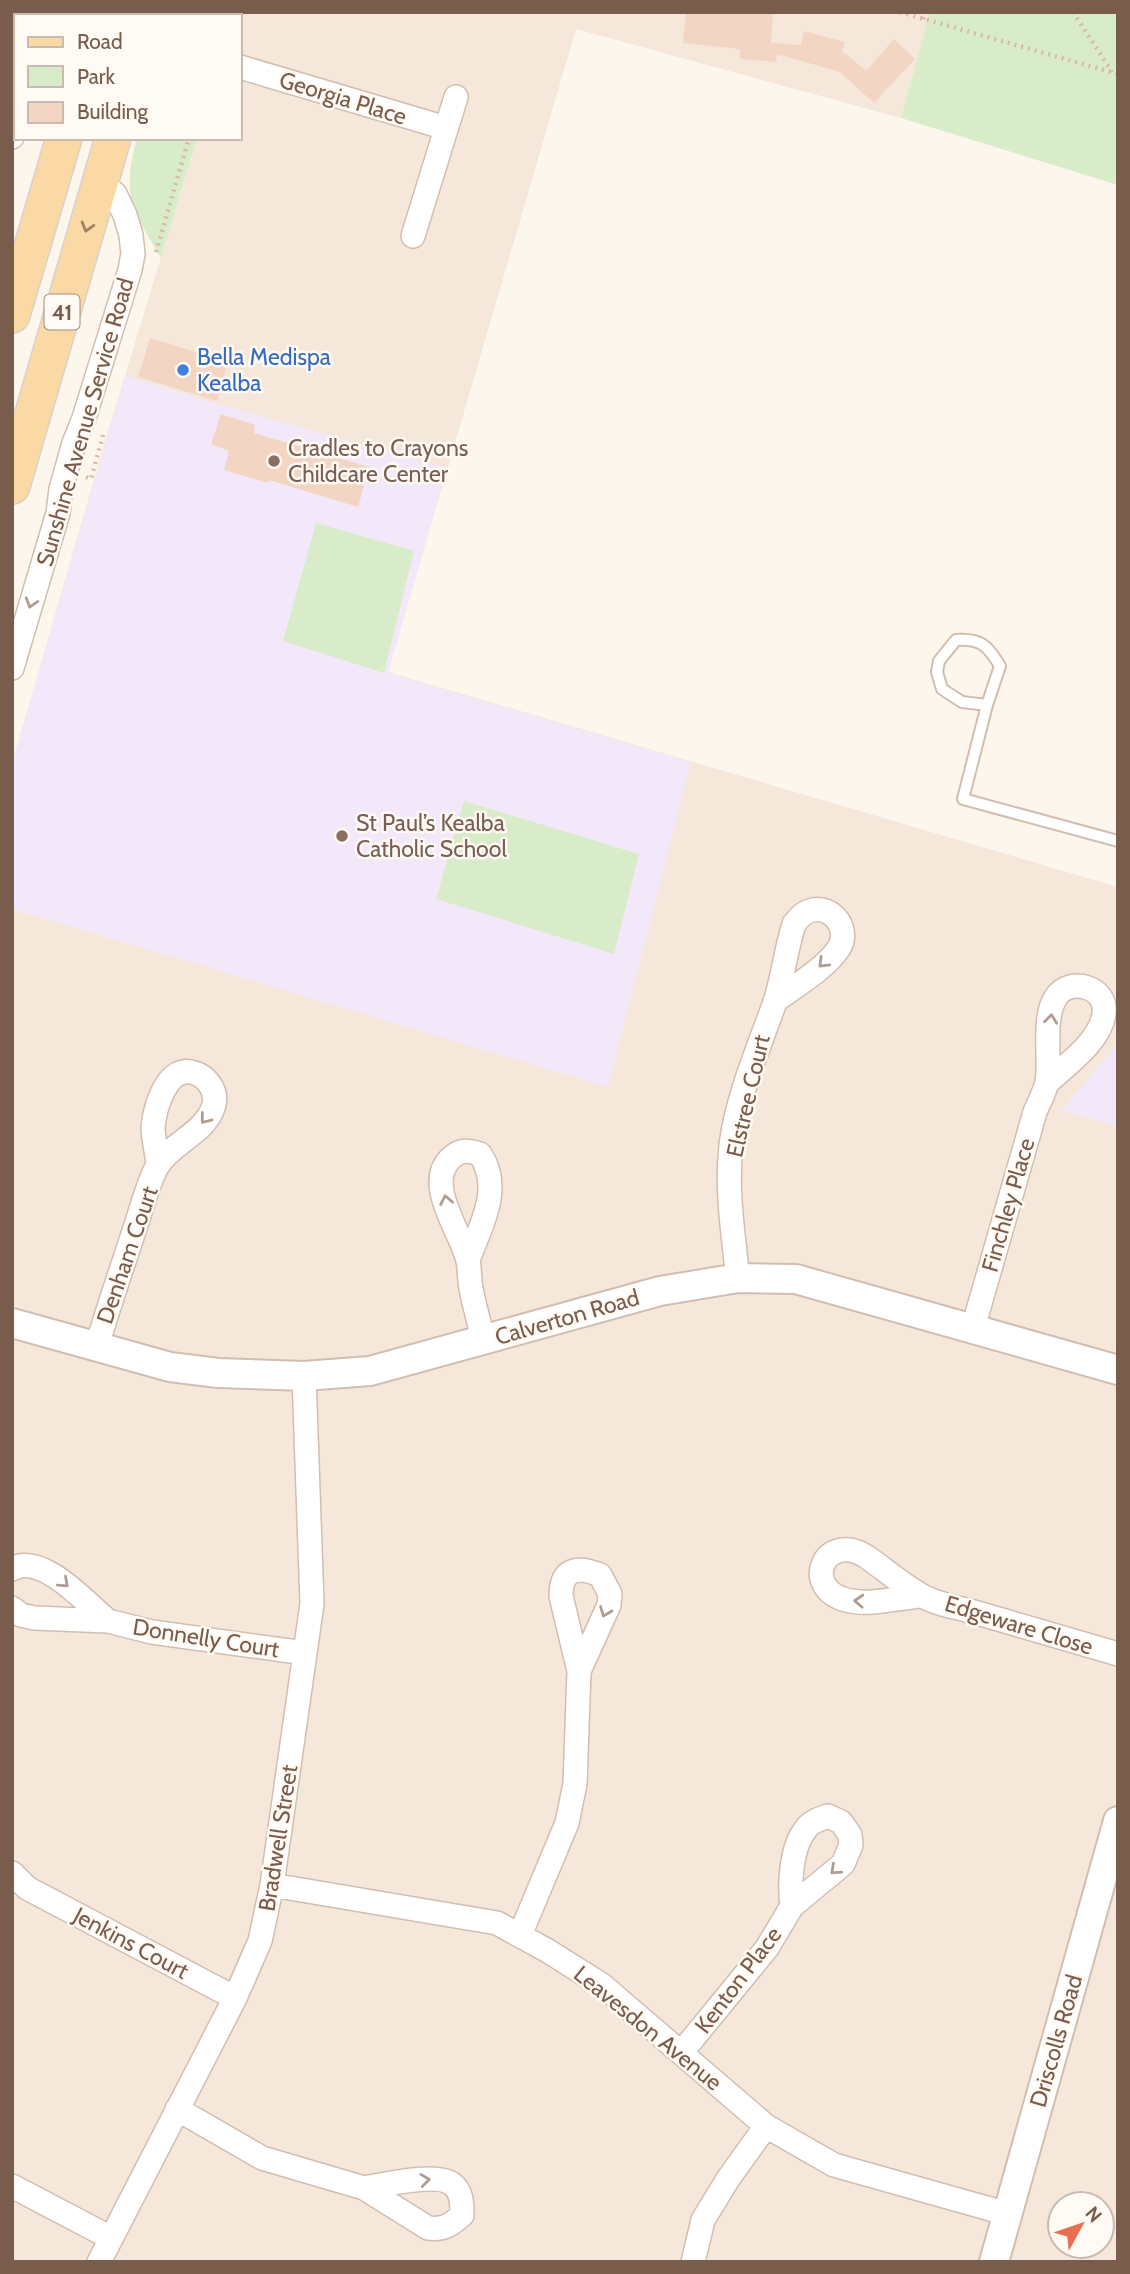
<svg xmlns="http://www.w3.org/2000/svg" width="1130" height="2274" viewBox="0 0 1130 2274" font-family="Cabin,sans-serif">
	<rect width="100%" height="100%" fill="#fdf6ec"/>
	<path fill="#f5e8da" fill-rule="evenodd" d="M228,12H930L901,118L576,29L388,672L1118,887V2262H12V764L101,455L197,138H240V16H227ZM1060,2204H1102V2246H1060Z"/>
	<path fill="#f3e8fa" d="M125,376L235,409L447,468L388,673L691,762L608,1087L12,909V763Z
		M1118,1043V1126L1061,1111Z"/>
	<path fill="#d8ecc9" d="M930,12H1118V185L901,118Z
		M137,138H197L161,258C132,207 121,198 137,138Z
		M316,523L414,551L384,673L283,641Z
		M464,801L639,854L614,954L436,899Z"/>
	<path fill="#f3d5c3" d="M686,12H773L771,43L801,45L804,31L845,42L842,51L866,71L894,39L915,59L874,103L840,72L777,54L776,62L740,59V49L683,43Z
		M150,338L228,362L217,401L138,377Z
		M221,414L255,425L254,433L369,467L358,507L269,480L268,483L224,470L229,451L211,444Z"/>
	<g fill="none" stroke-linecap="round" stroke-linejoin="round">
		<g stroke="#d1beb0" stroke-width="14">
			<path id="service" d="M987,705L962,702L942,689L937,672L939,661L956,640C981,638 988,646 1000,666L987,705L963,799L1118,841"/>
		</g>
		<g stroke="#d1beb0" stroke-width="26">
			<path id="minor" d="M47,16L48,12
				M203,16L204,12
				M240,67L446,128
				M12,137L16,125
				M413,236L456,97
				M12,668L58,513L61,489L74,443L84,418L130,270L133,254L131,235L125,215L115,194L100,182
				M468,1260C481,1225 503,1188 480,1154C468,1150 460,1149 450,1159C424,1185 462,1233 468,1261C470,1269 469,1279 471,1288C474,1306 480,1323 483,1341
				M738,1278C733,1234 726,1188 731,1145C737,1097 759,1047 775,1002C783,977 786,949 794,924C818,890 854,923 839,948C826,968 794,987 775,1001
				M973,1328L1035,1112C1039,1102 1045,1092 1047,1082C1051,1058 1042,1018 1056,997C1070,976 1108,987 1104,1014C1100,1042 1066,1065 1047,1083
				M97,1346C109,1305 123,1265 136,1225C142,1207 149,1180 158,1165C172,1143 204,1133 213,1108C219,1092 207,1075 191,1072C166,1067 155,1108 153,1127C153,1139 157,1153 158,1164
				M12,1569C42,1552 86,1603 108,1621
				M920,1596C897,1598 869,1606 846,1600C800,1587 825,1530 867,1557C884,1569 900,1583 919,1594C934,1604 957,1607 974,1612C1022,1626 1070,1640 1118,1654
				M12,1608L21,1615L34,1618L108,1621L152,1632L305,1653
				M12,1873L27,1888L235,1998
				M272,1885L497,1923L548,1951L602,1985L766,2126L834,2165L1008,2214
				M520,1935L567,1823L575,1784L579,1671L561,1596C561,1568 578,1566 600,1575L610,1594L609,1605L579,1671
				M681,2053L767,1948L792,1906L843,1864L851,1845L850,1835L841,1822L828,1816C819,1819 810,1822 805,1830C791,1848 789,1885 792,1906
				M177,2109L262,2158L364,2188L428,2228C444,2230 451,2225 462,2215C462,2204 462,2191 452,2184C437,2172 383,2185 364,2188
				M12,2186L111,2238
				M99,2262L235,1998L260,1941L272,1885L312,1604L304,1376
				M693,2262L703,2220L728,2179L766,2126"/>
		</g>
		<g stroke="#d1beb0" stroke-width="32">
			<path id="tertiary" d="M12,1323L170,1367L218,1373L304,1376L370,1371L660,1291L738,1278L796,1279L1118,1370
				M994,2262L1118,1821"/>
		</g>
		<g stroke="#dad1cd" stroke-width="38">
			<path id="primary" d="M99,16L100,12
				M148,16L149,12
				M12,315L64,138
				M12,486L113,138"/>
		</g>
		<path stroke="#d9b8a5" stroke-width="4.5" stroke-dasharray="2 5" stroke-linecap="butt" d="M900,12L1118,74
			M1073,12L1112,72
			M923,19L926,12
			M156,252L189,138
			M86,477L91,479L103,435"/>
		<use href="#service" stroke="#fff" stroke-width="10"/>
		<use href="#minor" stroke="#fff" stroke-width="23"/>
		<use href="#tertiary" stroke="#fff" stroke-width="28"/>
		<use href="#primary" stroke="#fbd9a5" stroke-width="35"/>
	</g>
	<defs><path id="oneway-chevron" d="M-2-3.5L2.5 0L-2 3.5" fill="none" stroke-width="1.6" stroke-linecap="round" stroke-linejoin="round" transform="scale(1.75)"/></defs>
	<use stroke="#a18267" href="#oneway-chevron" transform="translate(87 227) rotate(106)"/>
	<g stroke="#af9d94">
		<use href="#oneway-chevron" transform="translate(31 603) rotate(107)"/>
		<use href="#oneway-chevron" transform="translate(823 963) rotate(135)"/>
		<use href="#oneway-chevron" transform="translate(1051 1019) rotate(-83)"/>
		<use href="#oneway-chevron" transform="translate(205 1119) rotate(128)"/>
		<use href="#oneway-chevron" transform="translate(446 1200) rotate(-101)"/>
		<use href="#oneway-chevron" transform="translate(64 1583) rotate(42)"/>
		<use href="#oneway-chevron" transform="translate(859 1601) rotate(-177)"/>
		<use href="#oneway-chevron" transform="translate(605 1612) rotate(111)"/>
		<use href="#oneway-chevron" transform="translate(835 1870) rotate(138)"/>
		<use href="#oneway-chevron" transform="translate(425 2180) rotate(-7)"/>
	</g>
	<circle fill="#3f7fe0" stroke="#fffaf3" stroke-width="2.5" cx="183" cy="370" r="7"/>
	<g fill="#8d6e63" stroke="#fffaf3" stroke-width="2.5">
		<circle cx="274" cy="461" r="7"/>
		<circle cx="342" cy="836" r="7"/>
	</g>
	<g text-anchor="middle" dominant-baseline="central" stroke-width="5" stroke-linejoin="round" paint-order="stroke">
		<rect fill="#fffaf3" stroke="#a28b7f" stroke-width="2" x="44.5" y="294.5" width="35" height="35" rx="5"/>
		<g font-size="21" font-weight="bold" fill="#7a5c4d">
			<text x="62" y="312">41</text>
		</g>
		<g font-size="23" fill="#7a5c4d" stroke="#fffaf3">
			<text transform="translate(343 98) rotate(17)">Georgia Place</text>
			<text transform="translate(85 422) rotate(-74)">Sunshine Avenue Service Road</text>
			<text transform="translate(748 1096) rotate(-77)">Elstree Court</text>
			<text transform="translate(1008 1205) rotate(-74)">Finchley Place</text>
			<text transform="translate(127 1255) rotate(-71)">Denham Court</text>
			<text transform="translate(567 1317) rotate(-16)">Calverton Road</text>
			<text transform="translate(1019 1625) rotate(17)">Edgeware Close</text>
			<text transform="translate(206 1638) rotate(9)">Donnelly Court</text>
			<text transform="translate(278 1838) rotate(-81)">Bradwell Street</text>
			<text transform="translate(131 1943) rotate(28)">Jenkins Court</text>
			<text transform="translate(738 1980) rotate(-53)">Kenton Place</text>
			<text transform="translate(648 2028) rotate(39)">Leavesdon Avenue</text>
			<text transform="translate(1056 2041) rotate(-74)">Driscolls Road</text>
		</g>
		<g font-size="23" fill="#366cbe" stroke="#fffaf3" text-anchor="start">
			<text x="197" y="357">Bella Medispa<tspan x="197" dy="26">Kealba</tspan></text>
		</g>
		<g font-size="23" fill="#785e54" stroke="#fffaf3" text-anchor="start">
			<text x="288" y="448">Cradles to Crayons<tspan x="288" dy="26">Childcare Center</tspan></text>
			<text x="356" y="823">St Paul’s Kealba<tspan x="356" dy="26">Catholic School</tspan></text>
		</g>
	</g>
	<rect width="1130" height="2274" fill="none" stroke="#7a5c4d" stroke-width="28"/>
	<rect x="14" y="14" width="228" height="126" fill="#fffaf3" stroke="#cabbb1" stroke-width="2"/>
	<rect x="28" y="37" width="35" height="10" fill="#fbd9a5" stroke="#cabbb1" stroke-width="2"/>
	<text x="77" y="49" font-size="21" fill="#7a5c4d">Road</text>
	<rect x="28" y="66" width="35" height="21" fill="#d8ecc9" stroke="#cabbb1" stroke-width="2"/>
	<text x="77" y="84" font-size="21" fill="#7a5c4d">Park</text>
	<rect x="28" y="102" width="35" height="21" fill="#f3d5c3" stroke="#cabbb1" stroke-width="2"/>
	<text x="77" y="119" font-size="21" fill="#7a5c4d">Building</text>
	<g transform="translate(1081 2225) rotate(50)"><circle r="33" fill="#fffaf3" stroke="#cabbb1" stroke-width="2"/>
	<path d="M0-5L12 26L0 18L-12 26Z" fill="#e76f51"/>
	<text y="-10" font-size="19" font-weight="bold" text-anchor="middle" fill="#7a5c4d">N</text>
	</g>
</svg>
